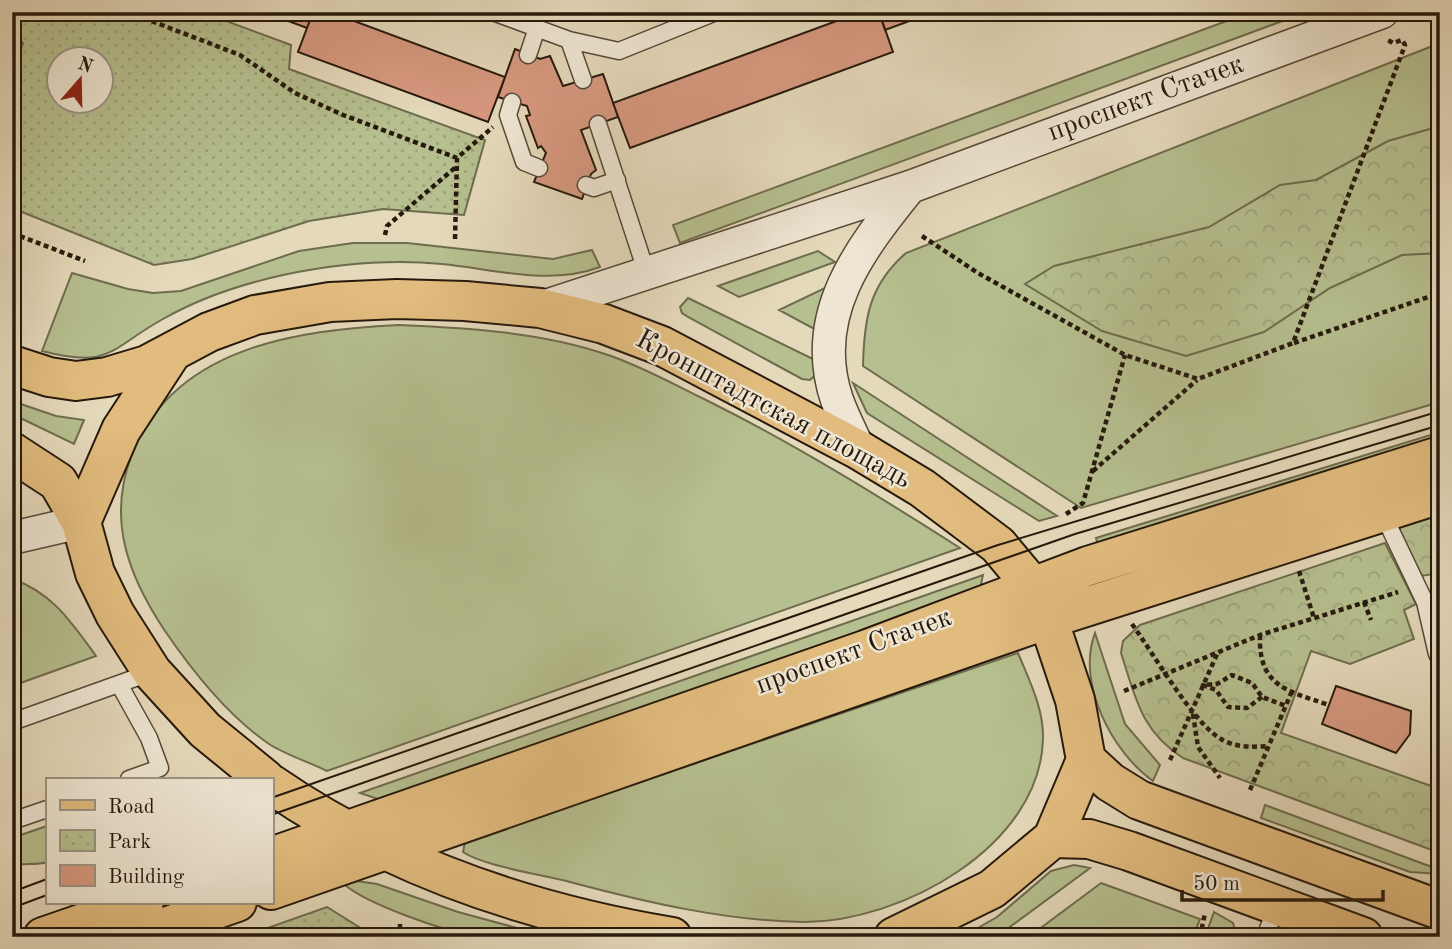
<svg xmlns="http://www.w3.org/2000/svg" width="1452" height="949" viewBox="0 0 1452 949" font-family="'Old Standard TT',serif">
	<defs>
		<pattern id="forest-crowns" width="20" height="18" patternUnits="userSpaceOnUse" patternTransform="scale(1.75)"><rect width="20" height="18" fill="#b6bf8f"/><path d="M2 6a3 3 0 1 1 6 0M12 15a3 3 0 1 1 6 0" fill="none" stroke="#9ca47a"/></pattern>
		<pattern id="park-dots" width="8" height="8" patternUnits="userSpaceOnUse" patternTransform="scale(1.75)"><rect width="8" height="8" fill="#b6bf8f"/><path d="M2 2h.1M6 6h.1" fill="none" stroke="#9ca47a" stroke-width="1.8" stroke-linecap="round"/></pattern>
	</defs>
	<rect width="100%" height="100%" fill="#e5d9bb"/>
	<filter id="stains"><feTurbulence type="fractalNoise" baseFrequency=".00286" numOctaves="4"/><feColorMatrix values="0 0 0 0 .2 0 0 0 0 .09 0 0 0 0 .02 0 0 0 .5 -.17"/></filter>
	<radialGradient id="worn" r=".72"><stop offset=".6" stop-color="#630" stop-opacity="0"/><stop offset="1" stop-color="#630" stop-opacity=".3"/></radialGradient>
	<path fill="#b6bf8f" stroke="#6e6c4e" stroke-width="2" d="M1251,12H1307L680,243L673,225Z
		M1440,43V402L1081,508L863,366C864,319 869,285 906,253Z
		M353,243H407L553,259L592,250L600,267C549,286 494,269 442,264C389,259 335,264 283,275C242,284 200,298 163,319C109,349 111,369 42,351L72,273L128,289L153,293L181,291L299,251Z
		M818,251L835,262L739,297L718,286Z
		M827,287L818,331L779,310Z
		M688,298L815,360L819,372L810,380L802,379L688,317L682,313L680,307Z
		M399,325C468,328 542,332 608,355C641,366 673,384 704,399C793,443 877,495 960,548L327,771C309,762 286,755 269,744C228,716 193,672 165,631C129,577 107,521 131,457C172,347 297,330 399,325Z
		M853,383L1057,516L1039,521L867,413Z
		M12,401L56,416L84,420L74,444L12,414Z
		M1440,432V446L1099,550L1096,538Z
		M983,575L980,589L974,595L389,799H378L360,793Z
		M12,579C52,592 72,623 96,656L12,686Z
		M1095,633L1125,724L1160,765L1153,781C1112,752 1076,683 1095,633Z
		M1018,653C1029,680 1044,709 1043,739C1040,847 901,922 804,922C726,921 645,902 570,882C544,875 483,866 463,852L465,842Z
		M1265,805L1440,870V874L1410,872L1261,818Z
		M47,826V862C35,866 25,862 12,866V838Z
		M1074,865L1090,868L1007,929L993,937H962L997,917L1051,871Z
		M357,881L377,884L458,912L550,937C526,937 498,941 474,936C442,930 369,905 345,885Z
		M1101,883L1200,919L1193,937H1044L1034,933Z
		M1214,912L1233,923L1237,937H1205Z"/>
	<path fill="url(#forest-crowns)" stroke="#6e6c4e" stroke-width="2" d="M1440,126V253L1402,255L1330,288L1264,332L1186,356L1102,331L1025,284L1054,266L1209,227L1280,185L1316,180L1388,141Z
		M1440,511V573L1421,576L1397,524Z
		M1385,543L1416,604L1404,610L1414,639L1350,664L1311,651L1281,733L1434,787L1440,775V853L1183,758C1141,731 1136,699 1121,653L1123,641L1140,625Z"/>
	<path fill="url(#park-dots)" stroke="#6e6c4e" stroke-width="2" fill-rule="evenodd" d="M12,12H202L291,45L289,69L485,140L464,215L383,209L309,221L192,259L154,265L12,208V78L23,43L12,33ZM60,60H102V102H60Z
		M327,907L375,937H242Z"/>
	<path fill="#d79980" stroke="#26190c" stroke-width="2" d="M264,12H313L307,28Z
		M313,12H330L505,77L488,122L298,52Z
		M861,12H879L893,52L630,148L613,103Z
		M879,12H934L885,30Z
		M515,49L540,59L550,56L563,86L603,74L618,117L581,130L596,170L591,174L582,199L534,182L546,153L541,146L538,148L526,116L530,115L527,106L498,97Z
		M1336,686L1411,711L1410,734L1396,753L1322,724Z"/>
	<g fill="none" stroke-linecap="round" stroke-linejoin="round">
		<g stroke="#564938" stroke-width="19">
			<path id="lane" d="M493,12L569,40L619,51L716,12
				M569,40L583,80
				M528,55L537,28
				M512,102L508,115L524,162L539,168
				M598,124L647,274
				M586,185L594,188L617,180
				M1382,512L1425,602L1437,654
				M119,684L149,738L160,768L129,779
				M12,722L152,672
				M12,821L47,809
				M1265,937L1277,905"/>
		</g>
		<g stroke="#564938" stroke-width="35">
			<path id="street" d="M540,308L910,187L1382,12
				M859,450C852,434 843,417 837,400C808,315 860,249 910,187
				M12,538L81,522"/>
		</g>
		<g stroke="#26190c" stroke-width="42">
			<path id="primary" d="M12,365L49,377L76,381L107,377L147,365L209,332L255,315L330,302L397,299L465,301L540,308L604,324L662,346L859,450L922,488L998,545L1033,587L1048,619L1075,700L1086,760L1053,838L992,889L894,937
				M12,452L58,482L81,522L95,573L115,614L152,672L205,730L265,779
				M81,522L121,430L172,352
				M1086,760L1110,782L1139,800L1440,910
				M271,784C391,867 529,913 672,937
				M1053,838L1089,839L1129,851L1363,937
				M271,857L865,650L1088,566L1440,456
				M271,890L1048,619L1440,494
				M43,937L144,902
				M137,937L237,902"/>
		</g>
		<path stroke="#26190c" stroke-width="4.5" stroke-dasharray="5 3.5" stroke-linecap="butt" d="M128,12L240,55L295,93L343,115L457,158L493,127
			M12,233L85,261
			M385,235L387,226L457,166
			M922,236L978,273L1125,355L1198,379L1293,343L1405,45L1402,40L1393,43L1388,40
			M455,239L457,158
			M1294,343L1440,293
			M1093,471L1197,380
			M1066,514L1083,503L1125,355
			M1299,571L1314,618
			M1364,602L1371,620
			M1132,624C1153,653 1194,724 1221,739C1236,748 1253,747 1269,746
			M1260,635C1258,686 1287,691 1329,705
			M1124,691L1260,635L1398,592
			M1262,697L1247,708L1228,707L1216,690L1203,685L1217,684L1232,675L1252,683L1262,697L1286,706
			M1193,714L1198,747L1220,778
			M1170,760L1218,652
			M1250,790L1292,691
			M400,924V937
			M1200,937L1205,913"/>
		<use href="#lane" stroke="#eee6d3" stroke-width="16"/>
		<use href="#street" stroke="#eee6d3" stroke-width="32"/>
		<use href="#primary" stroke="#e2bc7e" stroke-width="38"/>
		<path stroke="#26190c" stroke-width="2" d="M271,798L998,545L1440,411
			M271,815L1075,534L1440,425
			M12,892L47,879
			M12,908L47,895"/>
	</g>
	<g text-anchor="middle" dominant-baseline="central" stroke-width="5" stroke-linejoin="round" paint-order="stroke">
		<g font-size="28" fill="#26190c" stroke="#eee6d3">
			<text transform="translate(1146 99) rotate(-20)">проспект Стачек</text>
			<text transform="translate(773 410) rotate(28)">Кронштадтская площадь</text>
			<text transform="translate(854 652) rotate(-20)">проспект Стачек</text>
		</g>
	</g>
	<rect width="1452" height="949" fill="none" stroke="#e5d9bb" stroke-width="42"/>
	<rect x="14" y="14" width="1424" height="921" fill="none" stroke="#26190c" stroke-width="3.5"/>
	<rect x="21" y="21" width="1410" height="907" fill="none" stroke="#26190c" stroke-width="2"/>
	<rect x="46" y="778" width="228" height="126" fill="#eee6d3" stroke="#9e9483" stroke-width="2"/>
	<rect x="60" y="800" width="35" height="10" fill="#e2bc7e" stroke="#9e9483" stroke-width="2"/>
	<text x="108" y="813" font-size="21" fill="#26190c">Road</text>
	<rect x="60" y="830" width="35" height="21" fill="url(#park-dots)" stroke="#9e9483" stroke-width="2"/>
	<text x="108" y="848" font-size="21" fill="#26190c">Park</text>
	<rect x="60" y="865" width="35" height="21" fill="#d79980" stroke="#9e9483" stroke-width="2"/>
	<text x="108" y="883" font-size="21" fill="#26190c">Building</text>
	<g transform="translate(80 80) rotate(20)"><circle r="33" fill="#eee6d3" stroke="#9e9483" stroke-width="2"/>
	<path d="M0-5L12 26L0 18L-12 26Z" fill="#8f2418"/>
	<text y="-10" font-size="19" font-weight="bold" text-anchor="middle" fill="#26190c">N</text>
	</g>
	<path d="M1182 890v10h201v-10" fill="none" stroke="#26190c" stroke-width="3.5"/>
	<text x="1193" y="890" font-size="21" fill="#26190c" stroke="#eee6d3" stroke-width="5" paint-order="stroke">50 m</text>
	<rect width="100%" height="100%" filter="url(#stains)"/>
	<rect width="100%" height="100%" fill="url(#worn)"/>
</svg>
